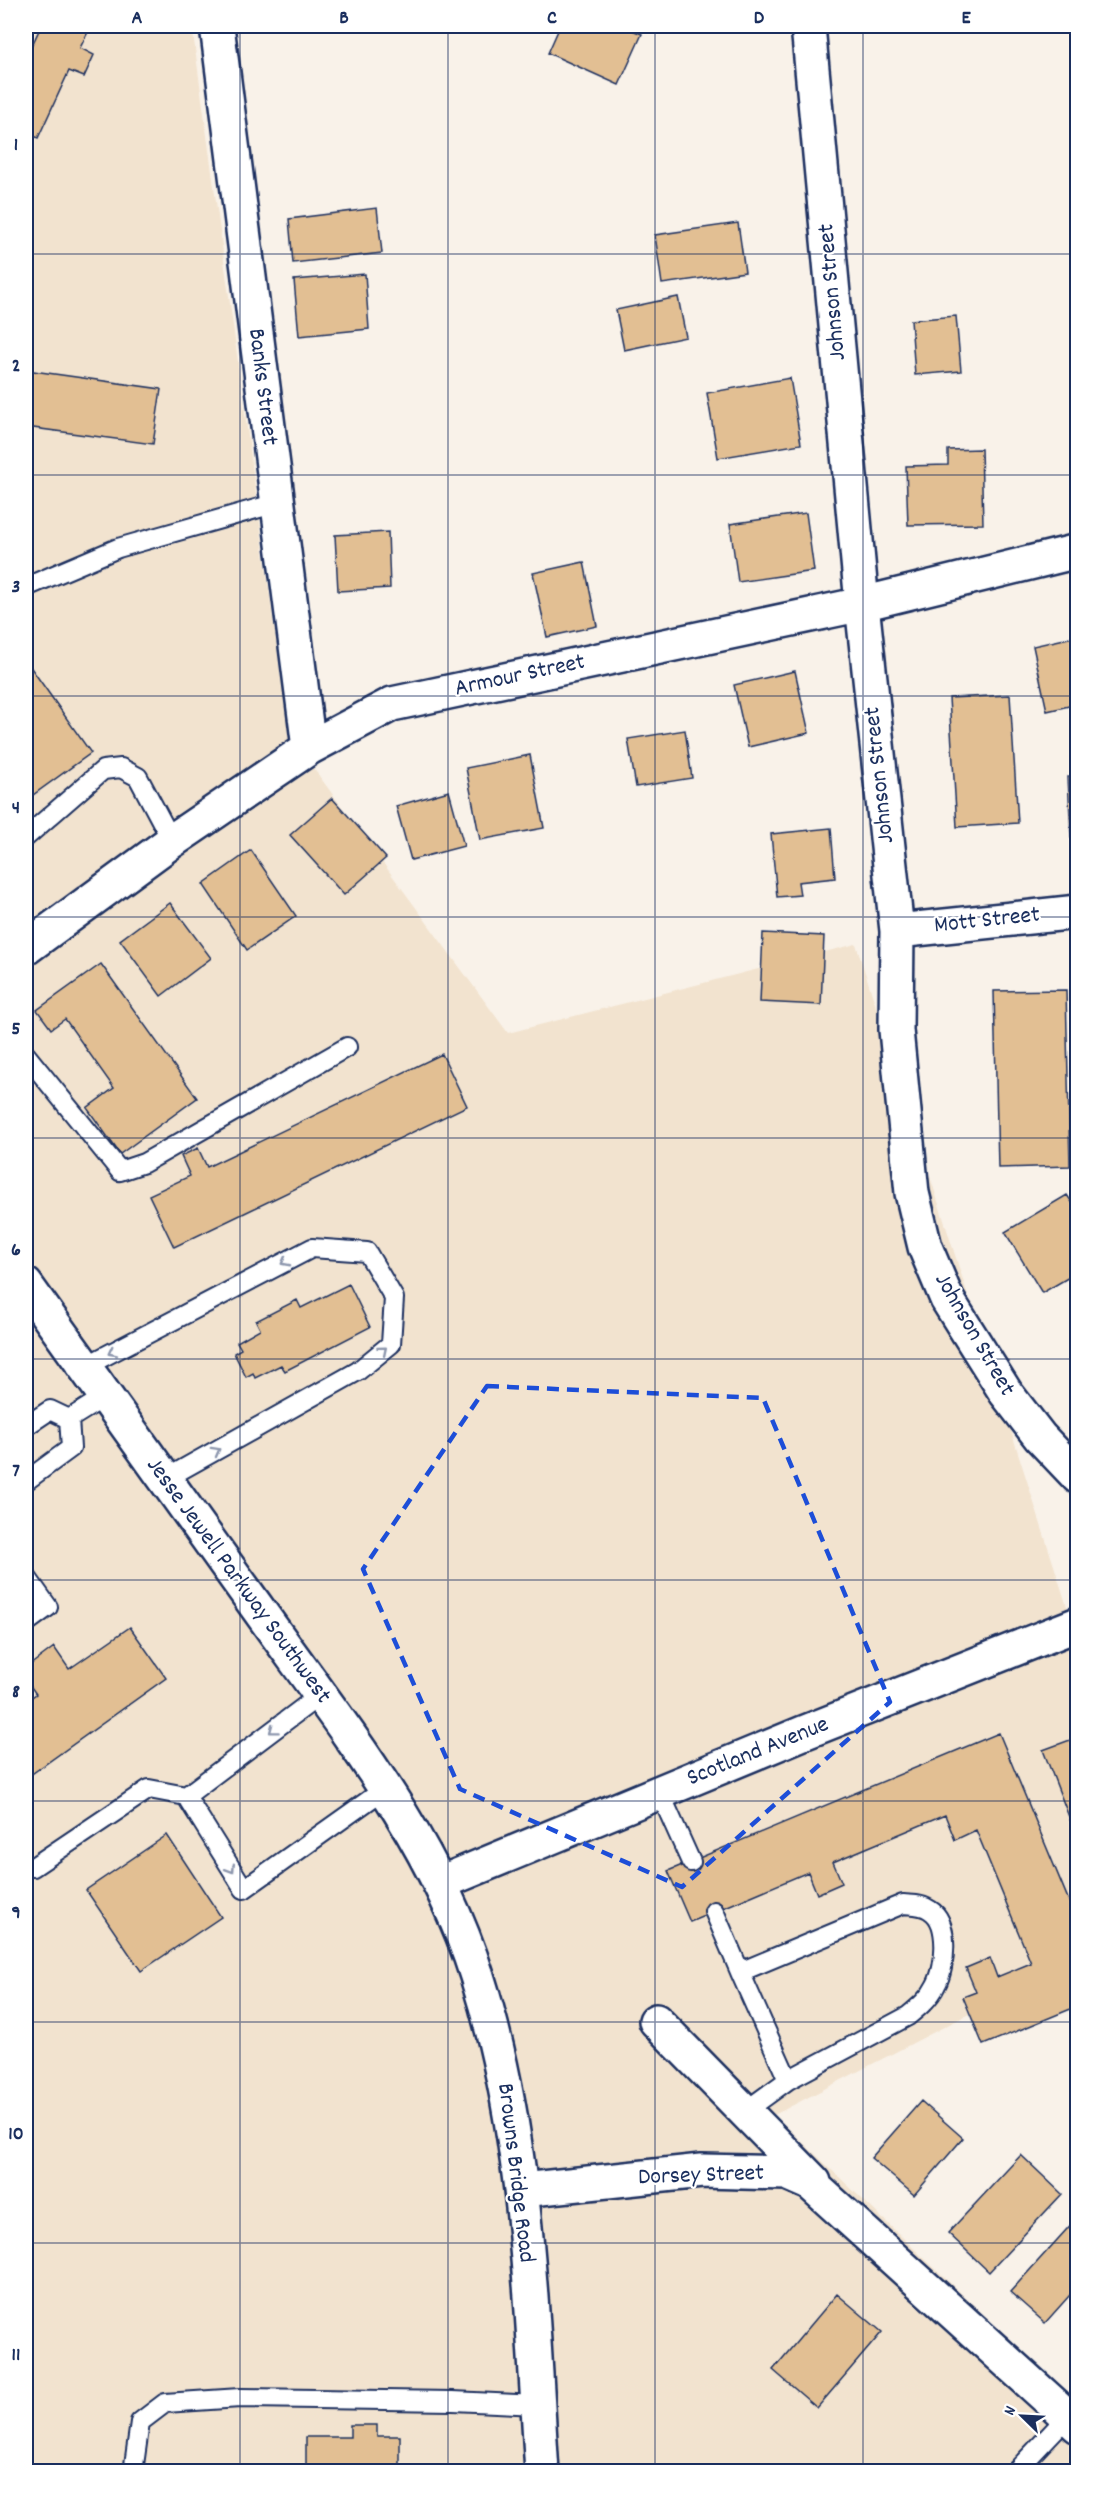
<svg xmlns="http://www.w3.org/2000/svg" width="1103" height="2497" viewBox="0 0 1103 2497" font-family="Dekko,sans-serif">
	<rect width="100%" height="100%" fill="#f9f2e9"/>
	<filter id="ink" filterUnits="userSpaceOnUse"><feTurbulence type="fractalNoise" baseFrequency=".0167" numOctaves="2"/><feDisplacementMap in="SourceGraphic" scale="12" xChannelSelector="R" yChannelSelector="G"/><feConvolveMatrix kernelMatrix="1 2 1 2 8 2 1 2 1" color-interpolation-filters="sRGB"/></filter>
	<g filter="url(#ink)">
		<path fill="#f2e3cf" d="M26,26H192L289,735L508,1033L856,944L1077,1638V1958L774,2115L1077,2404V2471L26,2472Z"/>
		<path fill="#e2bf93" stroke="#1b2f5e" stroke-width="1.5" d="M41,26H91L80,48L94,55L84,77L69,71L38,138L26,132V58Z
			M560,26H622L642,34L619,85L548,53Z
			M377,208L382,253L293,263L289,219Z
			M738,223L745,272L662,284L655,235Z
			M365,274L369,329L299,336L294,280Z
			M678,297L686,337L624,350L616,310Z
			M956,316L961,371L915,375L911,320Z
			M26,370L161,389L153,444L26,427Z
			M790,378L801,444L718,458L707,393Z
			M981,449L983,524L908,525L906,466L948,465V450Z
			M806,513L814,571L738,582L730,524Z
			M388,532L390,588L338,591L335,535Z
			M584,562L597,626L547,637L533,573Z
			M1078,636V704L1047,711L1033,646Z
			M29,665L91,753L26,800V667Z
			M795,671L809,733L748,747L734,685Z
			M1010,695L1018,823L957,827L949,698Z
			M685,730L692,778L636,787L628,739Z
			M530,755L544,828L480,840L466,768Z
			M1078,776V838H1071L1068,777Z
			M449,791L464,846L411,860L396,806Z
			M332,798L386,858L344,895L290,835Z
			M831,828L835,878L798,882L800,895L777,897L771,834Z
			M251,850L296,916L247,950L203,884Z
			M170,903L211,958L161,996L120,940Z
			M763,933L824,936L821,1005L760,1002Z
			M101,964L197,1098L120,1154L87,1108L114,1088L65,1019L51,1029L37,1010Z
			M101,964L197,1098L120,1154L87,1108L114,1088L65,1019L51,1029L37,1010Z
			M1066,990L1070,1166L998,1168L994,991Z
			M442,1054L467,1106L174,1247L149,1195L190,1176L181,1156L198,1148L207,1167Z
			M442,1054L467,1106L174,1247L149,1195L190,1176L181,1156L198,1148L207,1167Z
			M1067,1195L1078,1211V1272L1042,1293L1005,1232Z
			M349,1284L370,1327L285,1371L281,1365L255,1378L253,1373L246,1377L234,1353L241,1349L237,1342L260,1329L256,1321L297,1300L301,1308Z
			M130,1627L166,1678L26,1778V1701L36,1694L26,1680V1668L54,1647L69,1669Z
			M999,1733L1078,1923V2006L983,2045L963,1997L976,1992L966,1968L990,1958L997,1977L1031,1963L976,1830L955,1840L945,1815L833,1862L842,1883L817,1894L808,1872L690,1922L668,1871Z
			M1078,1737V1840L1043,1750Z
			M167,1835L221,1917L141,1971L86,1890Z
			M921,2101L963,2138L914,2195L871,2158Z
			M1021,2155L1062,2194L989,2272L948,2233Z
			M1077,2218L1078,2286L1045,2323L1010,2292Z
			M837,2294L882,2332L817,2408L773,2370Z
			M350,2425H377V2436H400V2472H306V2437H350Z"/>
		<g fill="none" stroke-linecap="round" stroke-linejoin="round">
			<g stroke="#1b2f5e" stroke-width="22">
				<path id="service" d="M26,587L118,548L277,503
					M26,837L103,770L121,768L138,777L172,841
					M26,1055L120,1171L144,1163L347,1047
					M84,1367L312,1248L367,1252L394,1298L391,1344L358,1371L165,1479
					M69,1419L106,1396
					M26,1426L50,1410L69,1419L71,1448L26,1481
					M26,1576L48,1607L26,1623
					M320,1695L186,1796L244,1889L386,1788
					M660,1793L691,1862
					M33,1867L149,1789L186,1796
					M714,1911L740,1972
					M744,2112L788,2080L908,2016C919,2007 930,1998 936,1985C946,1967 950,1922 930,1910C922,1904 913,1905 903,1904L740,1972L788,2080
					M133,2472L140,2422L165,2403L240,2398L453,2401L537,2405
					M1015,2472L1067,2417"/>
			</g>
			<g stroke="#1b2f5e" stroke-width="38">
				<path id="minor" d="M217,26L309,748
					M808,26L862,604L897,931L896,1030L912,1193L925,1247L947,1299L1006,1393L1040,1437L1078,1477
					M897,931L1078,912
					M26,948L172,841L309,748L392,704L862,604L1078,551
					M440,1883L803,1733L1078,1624
					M656,2021L814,2182
					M522,2190L702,2171L787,2173L810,2183L1078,2426"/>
			</g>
			<g stroke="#1b2f5e" stroke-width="38">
				<path id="primary" d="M26,1285C107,1399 189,1513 271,1627C350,1736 436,1845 477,1976C528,2136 531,2306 542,2472"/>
			</g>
			<use href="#service" stroke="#fff" stroke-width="18"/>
			<use href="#minor" stroke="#fff" stroke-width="33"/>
			<use href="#primary" stroke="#fff" stroke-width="33"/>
		</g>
		<defs><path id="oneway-chevron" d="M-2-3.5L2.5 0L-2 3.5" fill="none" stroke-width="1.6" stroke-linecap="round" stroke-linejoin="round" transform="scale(1.5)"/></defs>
		<g stroke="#8d97ae">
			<use href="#oneway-chevron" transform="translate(285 1262) rotate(152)"/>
			<use href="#oneway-chevron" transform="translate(383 1350) rotate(-40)"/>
			<use href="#oneway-chevron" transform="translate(112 1352) rotate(153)"/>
			<use href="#oneway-chevron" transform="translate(216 1451) rotate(-29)"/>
			<use href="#oneway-chevron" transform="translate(273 1730) rotate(143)"/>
			<use href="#oneway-chevron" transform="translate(231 1869) rotate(58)"/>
		</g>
	</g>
	<path fill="none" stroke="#1d4ed8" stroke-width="4.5" stroke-dasharray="12 8" stroke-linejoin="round" d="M487,1386L763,1398L890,1702L682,1887L460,1789L363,1569Z"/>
	<path fill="none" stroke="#1b2f5e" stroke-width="1.5" stroke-opacity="0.55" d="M240,26V2472M448,26V2472M655,26V2472M863,26V2472M26,254H1078M26,475H1078M26,696H1078M26,917H1078M26,1138H1078M26,1359H1078M26,1580H1078M26,1801H1078M26,2022H1078M26,2243H1078"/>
	<g text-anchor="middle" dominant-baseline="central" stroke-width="4.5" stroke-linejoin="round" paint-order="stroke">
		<g font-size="24" fill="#1b2f5e" stroke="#fff">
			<text transform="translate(833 292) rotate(-95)">Johnson Street</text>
			<text transform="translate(262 387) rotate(83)">Banks Street</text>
			<text transform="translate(520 676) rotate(-12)">Armour Street</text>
			<text transform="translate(880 775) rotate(-96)">Johnson Street</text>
			<text transform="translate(987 921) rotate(-6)">Mott Street</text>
			<text transform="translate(974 1335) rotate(60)">Johnson Street</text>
			<text transform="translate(238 1581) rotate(54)">Jesse Jewell Parkway Southwest</text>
			<text transform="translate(758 1752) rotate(-22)">Scotland Avenue</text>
			<text transform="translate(515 2173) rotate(83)">Browns Bridge Road</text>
			<text transform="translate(701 2176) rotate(-2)">Dorsey Street</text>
		</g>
	</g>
	<rect width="1103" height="2497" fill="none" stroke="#fff" stroke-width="66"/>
	<g transform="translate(1022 2416) rotate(294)" stroke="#ffffff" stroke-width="4.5" paint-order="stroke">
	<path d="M0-4.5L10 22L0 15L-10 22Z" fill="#1b2f5e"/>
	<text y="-9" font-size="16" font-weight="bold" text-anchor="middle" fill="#1b2f5e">N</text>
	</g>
	<rect x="33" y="33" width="1037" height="2431" fill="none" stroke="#1b2f5e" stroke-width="2"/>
	<g font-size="20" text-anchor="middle" font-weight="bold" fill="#1b2f5e">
		<text x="137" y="23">A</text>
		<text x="344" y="23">B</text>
		<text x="552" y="23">C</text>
		<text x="759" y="23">D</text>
		<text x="966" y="23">E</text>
		<text x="16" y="150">1</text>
		<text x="16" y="371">2</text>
		<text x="16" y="592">3</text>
		<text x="16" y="813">4</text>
		<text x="16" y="1034">5</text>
		<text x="16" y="1255">6</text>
		<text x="16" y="1476">7</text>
		<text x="16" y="1697">8</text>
		<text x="16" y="1918">9</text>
		<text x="16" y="2139">10</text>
		<text x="16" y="2360">11</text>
	</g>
</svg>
